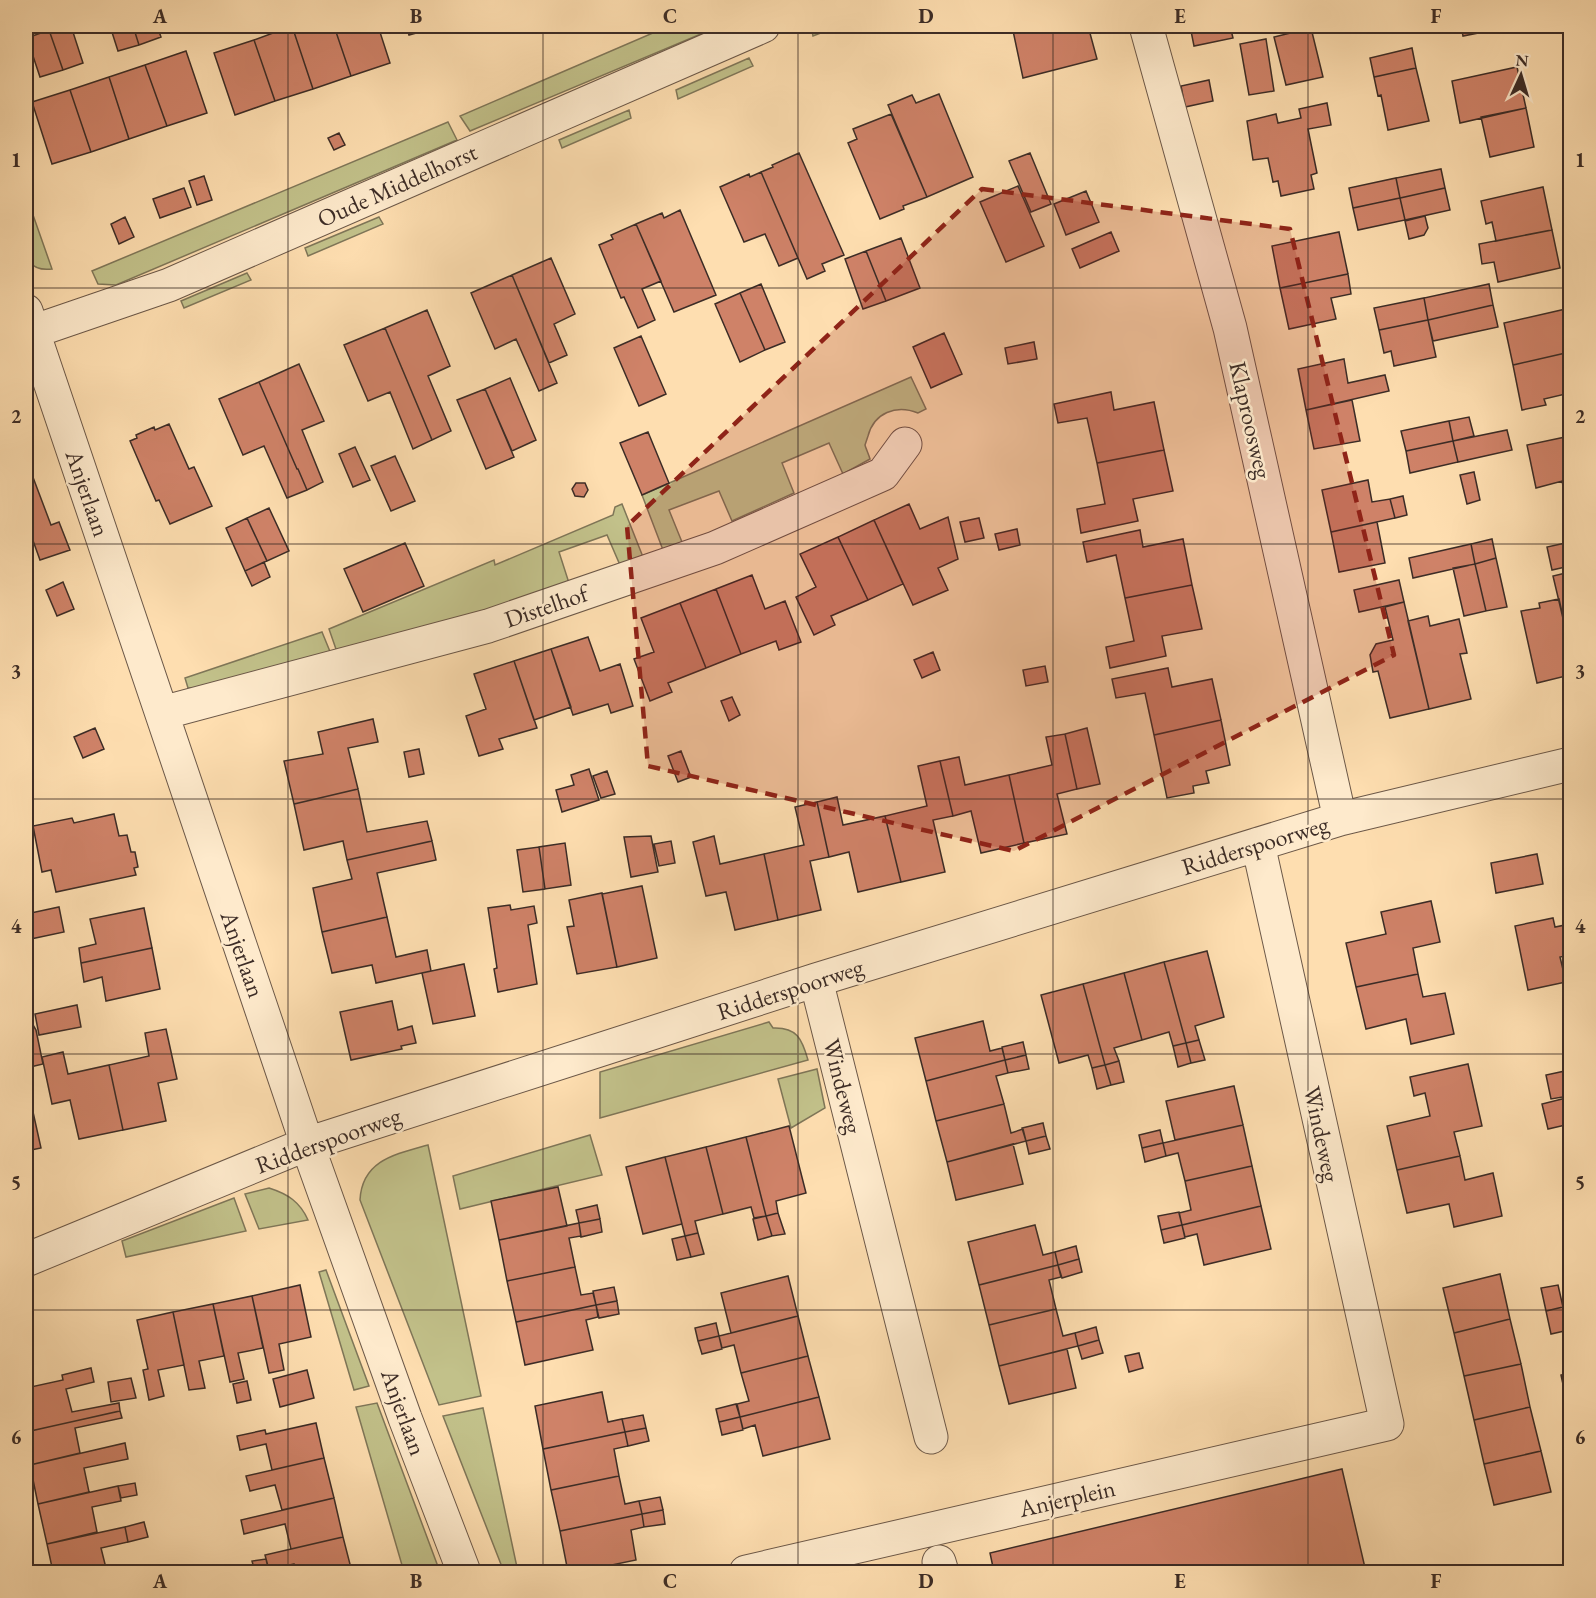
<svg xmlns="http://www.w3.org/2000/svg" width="1596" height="1598" viewBox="0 0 1596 1598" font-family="'EB Garamond',serif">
	<rect width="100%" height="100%" fill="#fedeb0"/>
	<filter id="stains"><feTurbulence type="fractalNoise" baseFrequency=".00333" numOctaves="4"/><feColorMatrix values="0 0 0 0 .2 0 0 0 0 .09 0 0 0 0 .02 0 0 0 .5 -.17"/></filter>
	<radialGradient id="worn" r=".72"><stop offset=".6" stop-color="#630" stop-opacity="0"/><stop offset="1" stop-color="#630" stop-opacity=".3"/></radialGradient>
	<path fill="#c2c18a" stroke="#7f7658" stroke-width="1.5" d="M669,26H720L470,131L460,116Z
		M811,26H839L813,36Z
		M749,58L753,66L678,99L676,90Z
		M629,110L631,118L562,148L559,140Z
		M448,122L457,140L116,285L98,284L92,271Z
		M26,195L52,269C44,270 35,269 30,262C21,252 25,209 26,195Z
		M379,217L383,224L308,256L305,248Z
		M247,273L251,280L184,308L181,301Z
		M911,377L926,409L918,413C896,404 874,413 868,436C868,436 865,445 865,445C866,449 869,455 870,459L843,474L829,443L782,463L794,493L732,521L719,491L669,510L682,542L663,550L642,495Z
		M622,504L643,557L620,565L607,535L559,552L569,583L472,618L337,652L329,629L494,560L495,565L613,515L615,507Z
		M322,632L331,654L198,688H188L185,678Z
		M769,1022L773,1028C797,1027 802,1039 808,1060L600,1118V1072Z
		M817,1069L825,1108L791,1128L778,1079Z
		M590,1135L602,1175L460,1209L453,1176Z
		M428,1145L481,1396L439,1405L360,1200C362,1160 396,1154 428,1145Z
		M269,1188C288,1194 300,1202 308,1220L259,1229L245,1194Z
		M234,1198L246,1231L126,1257L122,1241Z
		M326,1270L369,1386L354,1390L319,1272Z
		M377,1403L440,1572H404L356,1407Z
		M483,1408L518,1572H504L443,1416Z"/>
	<path fill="#cf8268" stroke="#3c2c26" stroke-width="1.5" d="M63,26H71L83,63L63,70L49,30Z
		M110,26H133L139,45L118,51Z
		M133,26H157L161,37L139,45Z
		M292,26L313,89L275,101L254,40Z
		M292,26H334L351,76L313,89Z
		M334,26H378L390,63L351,76Z
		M406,26H441L409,35Z
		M1012,26H1068L1069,30L1088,26L1097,59L1023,78Z
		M1190,26H1230L1233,38L1194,46Z
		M1461,26H1507L1508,27L1463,36Z
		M1311,28L1323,77L1286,85L1274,37Z
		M49,30L63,70L40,77L27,38Z
		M1266,39L1274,91L1249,95L1240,44Z
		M254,40L275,101L235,115L214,53Z
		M1412,48L1416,68L1374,77L1370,58Z
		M186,51L207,113L167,126L145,65Z
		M145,65L167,126L129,139L109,77Z
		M1517,67L1526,108L1460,123L1452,81Z
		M1416,68L1429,121L1388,130L1381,95L1378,96L1374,77Z
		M109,77L129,139L91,152L70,90Z
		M1209,80L1213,101L1185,107L1181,86Z
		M70,90L91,152L52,164L32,102Z
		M939,94L973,177L927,197L888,105L912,95L916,103Z
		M1327,103L1331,125L1308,129L1317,173L1311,175L1314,189L1281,196L1278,181L1273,182L1268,158L1253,160L1247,121L1276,114L1278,123L1301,118L1299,109Z
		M1526,108L1534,147L1490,157L1481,117Z
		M891,114L927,197L903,206L904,209L880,219L848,143L857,139L853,129Z
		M339,133L345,145L334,150L328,138Z
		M799,153L844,255L822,264L825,271L807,279L761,172L773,167L772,165Z
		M1030,153L1051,204L1031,212L1009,161Z
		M1441,169L1445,188L1400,198L1396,178Z
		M761,172L798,258L779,266L765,234L744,242L720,187L749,174L750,177Z
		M204,176L212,200L197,205L189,181Z
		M1396,178L1400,198L1353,208L1349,188Z
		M1018,186L1044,246L1006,262L980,202Z
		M1543,187L1552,230L1496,241L1492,222L1486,224L1481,201Z
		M184,188L191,207L160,218L153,199Z
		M1445,188L1450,210L1405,220L1400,198Z
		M1086,191L1099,222L1066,235L1054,204Z
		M1400,198L1405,220L1358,230L1353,208Z
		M680,210L716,295L674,312L636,224L662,213L664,218Z
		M1425,216L1428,228L1424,235L1409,239L1405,221Z
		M125,217L134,237L119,244L111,224Z
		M636,224L661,281L642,289L655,320L638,328L624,297L621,298L599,245L613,239L611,235Z
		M1552,230L1560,268L1498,282L1494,262L1482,264L1479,244Z
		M1111,232L1119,251L1080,268L1072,249Z
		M1339,232L1348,274L1280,288L1272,246Z
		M901,238L920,288L886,301L866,251Z
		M866,251L886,301L863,309L845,259Z
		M551,258L575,314L554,324L567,355L549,363L512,275Z
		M1348,274L1351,294L1331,298L1336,319L1289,329L1280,288Z
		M512,275L557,383L539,391L516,339L495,349L471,293Z
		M761,284L785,342L765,350L740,293Z
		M1489,284L1493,305L1428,320L1424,298Z
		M740,293L765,350L740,362L715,304Z
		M1424,298L1428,320L1379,330L1374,308Z
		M1493,305L1498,327L1433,341L1428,320Z
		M1570,308V352L1513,365L1504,323Z
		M427,310L450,366L428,376L451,431L432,440L385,328Z
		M1428,320L1436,357L1394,366L1391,351L1384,353L1379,330Z
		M385,328L432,440L413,449L390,392L368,401L344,345Z
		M944,333L962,374L931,388L913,347Z
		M641,336L666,394L639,406L614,348Z
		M1034,342L1037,359L1008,364L1005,348Z
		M1570,352V393L1544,399L1546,405L1522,410L1513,365Z
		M1344,359L1348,383L1385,375L1389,391L1306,410L1298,369Z
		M299,364L324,421L302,430L323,482L307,490L298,469H297L259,382Z
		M510,378L536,440L512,451L485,389Z
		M259,382L297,469H298L307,490L287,498L264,446L243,455L219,399Z
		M485,389L514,457L486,469L457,400Z
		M1111,392L1114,410L1154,402L1164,450L1097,463L1087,418L1058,423L1054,404Z
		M1352,400L1360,441L1314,449L1306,410Z
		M1469,417L1474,436L1453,441L1449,421Z
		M1449,421L1453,441L1406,451L1401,431Z
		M169,424L189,469L194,467L212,506L170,524L159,500L156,501L130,441L137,438L136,435L154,427L155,430Z
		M1507,430L1512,450L1458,462L1453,441Z
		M648,432L669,483L642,495L620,443Z
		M1570,436V479L1536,488L1527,445Z
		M1453,441L1458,462L1410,473L1406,451Z
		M355,447L370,480L353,487L339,454Z
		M1164,450L1173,491L1133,499L1138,521L1081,533L1077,509L1105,504L1097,463Z
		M395,456L415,501L391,511L371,466Z
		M31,472L51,525L59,522L70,550L40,560L31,535L26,537V474Z
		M1474,472L1480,500L1467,504L1460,475Z
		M1570,479V518L1562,481Z
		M1368,480L1372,502L1390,499L1395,518L1331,532L1322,490Z
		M576,483H585L588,490L584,497L575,496L572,489Z
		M1403,496L1407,515L1395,518L1390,499Z
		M909,504L920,529L948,517L958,559L938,568L948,590L913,605L874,520Z
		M269,508L289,551L267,561L247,518Z
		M247,518L267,561L245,571L226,528Z
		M979,518L984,538L965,542L960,522Z
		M874,520L903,584L868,600L838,537Z
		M1377,522L1385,563L1339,572L1331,532Z
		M1017,529L1020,545L999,550L995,534Z
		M1140,530L1143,547L1183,539L1192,585L1125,598L1116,555L1087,562L1083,542Z
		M838,537L868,600L831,616L835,625L814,635L796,597L816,587L800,554Z
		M1492,539L1496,558L1475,564L1471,544Z
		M1570,542V566L1552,570L1547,547Z
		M405,543L424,586L363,612L344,569Z
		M1471,544L1475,564L1413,578L1409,558Z
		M1496,558L1507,607L1486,611L1475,564Z
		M264,562L270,577L252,586L245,571Z
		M1475,564L1486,611L1464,616L1453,568Z
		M1570,572V648L1553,576Z
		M752,575L765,609L785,601L801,642L779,650L776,641L741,654L716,589Z
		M1399,580L1404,602L1359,612L1354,590Z
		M63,582L74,609L57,616L46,590Z
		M1192,585L1202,629L1162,636L1166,656L1110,668L1106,647L1134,641L1125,598Z
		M716,589L741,654L706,668L680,603Z
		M1559,599L1570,648V675L1537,683L1521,611L1540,608L1539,603Z
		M1404,602L1429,709L1390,718L1378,671L1373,672L1370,655L1376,644L1393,640L1385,607Z
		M680,603L706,668L668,683L672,692L650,701L634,659L654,652L641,618Z
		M1428,616L1430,626L1459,619L1467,653L1460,654L1471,699L1429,709L1408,621Z
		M588,637L600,671L620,664L633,706L611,713L608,704L573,715L551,649Z
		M551,649L571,707L534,720L514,661Z
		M933,652L940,670L922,678L914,660Z
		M514,661L537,728L499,739L503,749L479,756L466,716L486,709L474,674Z
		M1045,666L1048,682L1026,686L1023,670Z
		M1168,668L1172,687L1212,679L1221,720L1154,735L1145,693L1116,698L1112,679Z
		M732,697L740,715L729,721L721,701Z
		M373,719L378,742L348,748L358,789L294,804L284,761L323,754L318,732Z
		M1221,720L1230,765L1206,771L1209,783L1193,786L1194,793L1167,798L1154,735Z
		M95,728L104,749L83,758L74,737Z
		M1087,728L1100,784L1077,789L1065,734Z
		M1065,734L1077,789L1057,794L1067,834L1024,843L1009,775L1052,765L1046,737Z
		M419,749L424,774L409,777L404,752Z
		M681,751L691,777L678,782L668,756Z
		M959,757L965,785L1009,775L1024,843L981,853L971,811L953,816L940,761Z
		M940,761L953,816L933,820L945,872L901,882L885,816L927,806L918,766Z
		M589,769L599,800L562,812L556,790L574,785L571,775Z
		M607,771L615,794L601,798L593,776Z
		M358,789L367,832L427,821L432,841L347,860L343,841L304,850L294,804Z
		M837,797L843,825L885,816L901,882L858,892L849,852L829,857L817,802Z
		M817,802L829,857L810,861L821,910L778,920L764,854L804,845L795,807Z
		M114,814L119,836L127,835L131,852H135L138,867L134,868L136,875L56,892L51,870L42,872L33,826L72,818L74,823Z
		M651,836L658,872L631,877L624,837Z
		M714,836L720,864L764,854L778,920L735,930L726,892L706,896L693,842Z
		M432,841L436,860L377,873L387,917L322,932L313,888L352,879L347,860Z
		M671,841L675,863L659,866L654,844Z
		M565,843L571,885L545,889L539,847Z
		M539,847L545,889L523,892L517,850Z
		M1537,854L1543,884L1496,893L1491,863Z
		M1570,871V912L1563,873Z
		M642,886L657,958L617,967L602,894Z
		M602,893L617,967L577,974L567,927L574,926L569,900Z
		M1431,901L1440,942L1413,948L1418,974L1356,987L1346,943L1386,934L1381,912Z
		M510,905L511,910L534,906L537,923L528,925L537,984L498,992L494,969L497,968L488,908Z
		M59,907L64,932L26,940V914Z
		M144,908L152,948L81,963L79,948L96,944L90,919Z
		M387,917L396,957L427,950L431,971L376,983L372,965L332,973L322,932Z
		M1553,918L1555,927L1570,924V955L1560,957L1566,982L1528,990L1515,926Z
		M152,948L160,989L106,1001L102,977L84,982L81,963Z
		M1207,951L1224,1017L1195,1026L1199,1040L1186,1043L1164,962Z
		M1164,962L1186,1043L1173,1046L1169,1032L1142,1040L1124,973Z
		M464,964L475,1016L433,1024L422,973Z
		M1124,973L1142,1040L1114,1048L1119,1061L1105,1065L1083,984Z
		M1418,974L1423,997L1445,993L1454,1034L1411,1044L1406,1019L1366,1029L1356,987Z
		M1083,984L1105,1065L1092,1068L1088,1055L1059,1063L1041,995Z
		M392,1001L398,1030L412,1026L416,1043L401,1046L402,1049L351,1060L340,1012Z
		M1570,1003V1030L1564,1005Z
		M77,1005L81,1027L39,1035L35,1014Z
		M29,1018L36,1030L43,1064L26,1068V1019Z
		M983,1021L990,1051L1002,1048L1005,1060L926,1081L915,1038Z
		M166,1029L177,1079L158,1083L166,1121L123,1130L109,1065L149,1056L145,1033Z
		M1199,1040L1205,1060L1191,1063L1186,1043Z
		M1023,1042L1026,1055L1005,1060L1002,1047Z
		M1186,1043L1191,1063L1178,1067L1173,1046Z
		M63,1052L68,1074L109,1065L123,1130L79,1139L70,1100L52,1104L42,1057Z
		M1026,1055L1029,1069L1008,1073L1005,1060Z
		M1005,1060L1008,1073L996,1076L1004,1104L936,1121L926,1081Z
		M1119,1061L1124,1082L1111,1085L1105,1065Z
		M1468,1064L1482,1126L1454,1132L1460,1156L1397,1170L1387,1126L1430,1116L1425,1093L1414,1096L1410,1077Z
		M1105,1065L1111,1085L1097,1089L1092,1068Z
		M1565,1071L1569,1096L1551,1099L1546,1075Z
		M1234,1086L1243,1125L1175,1140L1166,1101Z
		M29,1094L41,1148L26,1151V1095Z
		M1570,1097V1124L1548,1129L1542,1104Z
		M1004,1104L1011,1133L1023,1129L1026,1141L947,1162L936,1121Z
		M1043,1123L1046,1136L1026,1141L1022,1128Z
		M1243,1125L1252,1166L1185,1181L1178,1153L1166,1156L1163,1143Z
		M789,1126L806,1193L776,1201L778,1213L766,1216L746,1137Z
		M1160,1130L1163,1143L1142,1148L1139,1135Z
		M1046,1136L1050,1149L1029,1154L1026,1141Z
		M746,1137L766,1216L754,1218L751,1207L723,1214L706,1147Z
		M1163,1143L1166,1156L1145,1162L1142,1148Z
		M1013,1144L1023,1184L956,1200L947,1162Z
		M706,1147L723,1214L695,1221L698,1233L685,1236L665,1157Z
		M1460,1156L1465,1180L1493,1173L1502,1216L1454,1227L1449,1204L1407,1213L1397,1170Z
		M665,1157L682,1224L643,1234L626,1167Z
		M1252,1166L1261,1206L1182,1225L1179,1213L1191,1210L1185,1181Z
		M558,1187L567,1226L499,1240L491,1201Z
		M597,1205L600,1219L579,1223L576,1210Z
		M1261,1206L1271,1249L1204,1265L1197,1234L1185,1237L1182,1225Z
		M1179,1212L1182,1225L1161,1230L1158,1216Z
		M778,1213L785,1234L772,1236L766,1216Z
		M766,1216L772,1236L758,1240L753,1219Z
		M600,1219L602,1232L581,1237L579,1223Z
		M579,1223L581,1236L569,1238L575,1267L507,1281L499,1240Z
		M1035,1225L1043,1255L1055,1252L1058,1265L979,1285L968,1242Z
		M1182,1225L1185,1238L1164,1243L1161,1230Z
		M698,1233L704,1254L691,1257L685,1236Z
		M685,1236L691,1257L677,1260L672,1239Z
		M1076,1246L1079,1259L1058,1265L1055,1252Z
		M1079,1259L1082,1272L1062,1278L1058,1265Z
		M1058,1265L1061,1277L1049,1280L1056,1309L989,1325L979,1285Z
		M575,1267L581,1295L593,1293L596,1305L516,1322L507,1281Z
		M1500,1274L1510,1319L1454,1333L1443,1288Z
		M788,1276L798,1316L731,1333L721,1293Z
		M300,1285L311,1337L279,1344L284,1370L269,1373L252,1296Z
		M1558,1285L1563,1307L1546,1311L1541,1288Z
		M614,1287L617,1301L596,1305L593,1291Z
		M252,1296L263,1348L238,1353L244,1379L230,1382L213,1304Z
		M617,1301L619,1314L599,1318L596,1305Z
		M213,1304L224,1356L199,1361L205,1388L189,1390L173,1312Z
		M596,1305L598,1317L586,1320L593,1350L525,1365L516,1322Z
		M1563,1307L1569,1330L1551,1334L1546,1311Z
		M1056,1309L1063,1336L1075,1333L1078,1346L999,1366L989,1325Z
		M173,1312L184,1365L158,1370L164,1396L149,1400L143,1370L148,1369L137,1320Z
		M798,1316L808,1356L741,1373L734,1345L722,1348L719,1336Z
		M1510,1319L1521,1364L1464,1376L1454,1333Z
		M716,1323L719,1336L698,1341L695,1328Z
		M1096,1327L1099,1340L1078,1346L1075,1333Z
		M719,1336L722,1349L702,1354L698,1341Z
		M1099,1340L1103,1353L1082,1359L1078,1346Z
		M1067,1349L1076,1388L1009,1404L999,1366Z
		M1139,1353L1143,1368L1129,1372L1125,1356Z
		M808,1356L819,1397L740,1417L737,1404L749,1401L741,1373Z
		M1521,1364L1530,1407L1474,1420L1464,1376Z
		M91,1368L94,1382L66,1389L72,1412L119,1403L120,1411L26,1432V1388L63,1380L62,1375Z
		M307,1370L314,1398L280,1407L273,1379Z
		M1570,1373V1397L1566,1398L1561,1375Z
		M131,1378L136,1398L111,1402L108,1382Z
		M247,1381L251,1400L237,1403L233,1384Z
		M602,1392L608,1422L622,1419L625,1432L543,1449L535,1406Z
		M819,1397L830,1439L763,1456L755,1425L743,1429L740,1417Z
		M1570,1397V1415L1566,1398Z
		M736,1404L740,1417L719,1422L716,1409Z
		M1530,1407L1541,1451L1484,1464L1474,1420Z
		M120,1411L122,1418L75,1428L80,1453L30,1465L26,1446V1432Z
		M643,1415L646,1428L625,1432L622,1419Z
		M740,1417L743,1430L722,1435L719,1422Z
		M316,1423L324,1458L272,1470L266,1444L240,1450L237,1436L265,1430L266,1434Z
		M646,1428L649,1441L628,1446L625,1432Z
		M625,1432L628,1446L614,1449L619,1476L551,1490L543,1449Z
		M125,1443L128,1459L84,1468L89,1492L38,1504L30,1465Z
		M1541,1451L1551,1492L1494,1505L1484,1464Z
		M324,1458L334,1498L282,1510L275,1485L250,1491L246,1476Z
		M1342,1469L1366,1572H994L990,1553Z
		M619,1476L625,1504L639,1501L642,1514L560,1531L551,1490Z
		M135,1483L137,1495L121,1498L118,1486Z
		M118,1486L121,1501L92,1507L97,1532L47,1544L38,1504Z
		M660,1497L663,1510L642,1514L639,1501Z
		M334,1498L343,1537L291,1549L285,1524L244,1534L241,1520Z
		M663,1510L665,1524L644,1527L642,1514Z
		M642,1514L644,1527L631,1530L636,1560L578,1572H568L560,1531Z
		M1570,1521V1554L1563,1523Z
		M144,1522L148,1537L128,1542L125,1527Z
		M125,1527L128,1542L101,1548L107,1572H53L47,1544Z
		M343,1537L352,1572H296L294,1564L269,1570L265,1555Z
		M266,1559L269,1572H255L252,1561Z
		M134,1567L135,1572H106H107Z"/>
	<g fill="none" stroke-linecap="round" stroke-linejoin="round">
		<g stroke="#6c5848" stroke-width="35">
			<path id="minor" d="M1146,26L1230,328L1340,819
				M26,311L307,1144L405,1418L464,1572
				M26,334L169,285L763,26
				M162,713L488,626L715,548L883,474L905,444
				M816,980L931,1437
				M26,1260L307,1144L590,1053L816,980L1340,819L1570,764
				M939,1562L942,1572
				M746,1572L1387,1424L1258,844"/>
		</g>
		<use href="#minor" stroke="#feeacc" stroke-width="33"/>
	</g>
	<path fill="#8f2418" fill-opacity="0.2" stroke="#8f2418" stroke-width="4.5" stroke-dasharray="12 8" stroke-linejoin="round" d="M982,189L1290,229L1394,655L1014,851L648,766L627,526Z"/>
	<path fill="none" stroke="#3c2c26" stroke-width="1.5" stroke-opacity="0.55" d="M288,26V1572M543,26V1572M798,26V1572M1053,26V1572M1308,26V1572M26,288H1570M26,544H1570M26,799H1570M26,1054H1570M26,1310H1570"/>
	<g text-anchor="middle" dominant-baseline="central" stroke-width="5" stroke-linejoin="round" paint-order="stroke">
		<g font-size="24" fill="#3c2c26" stroke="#feeacc">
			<text transform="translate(397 185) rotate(-24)">Oude Middelhorst</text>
			<text transform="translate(1251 420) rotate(77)">Klaproosweg</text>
			<text transform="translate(88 493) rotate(71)">Anjerlaan</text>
			<text transform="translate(546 606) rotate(-19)">Distelhof</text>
			<text transform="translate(1255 845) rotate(-17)">Ridderspoorweg</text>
			<text transform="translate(243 954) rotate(71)">Anjerlaan</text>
			<text transform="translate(790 989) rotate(-18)">Ridderspoorweg</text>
			<text transform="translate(843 1086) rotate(76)">Windeweg</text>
			<text transform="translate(1322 1134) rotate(78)">Windeweg</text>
			<text transform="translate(328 1140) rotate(-20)">Ridderspoorweg</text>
			<text transform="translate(404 1412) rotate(70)">Anjerlaan</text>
			<text transform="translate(1067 1498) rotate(-13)">Anjerplein</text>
		</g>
	</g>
	<rect width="1596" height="1598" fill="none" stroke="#fedeb0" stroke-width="66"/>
	<g transform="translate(1521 75) rotate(4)" stroke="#feeacc" stroke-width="4.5" paint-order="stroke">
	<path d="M0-4.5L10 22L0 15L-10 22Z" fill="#3c2c26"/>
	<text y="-9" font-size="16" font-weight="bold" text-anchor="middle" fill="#3c2c26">N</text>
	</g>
	<rect x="33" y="33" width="1530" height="1532" fill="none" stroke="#3c2c26" stroke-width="2"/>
	<g font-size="20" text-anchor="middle" font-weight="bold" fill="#3c2c26">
		<text x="160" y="23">A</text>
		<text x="416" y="23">B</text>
		<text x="670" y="23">C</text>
		<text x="926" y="23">D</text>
		<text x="1180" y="23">E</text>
		<text x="1436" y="23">F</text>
		<text x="16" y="167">1</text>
		<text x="1580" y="167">1</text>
		<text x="16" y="423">2</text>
		<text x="1580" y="423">2</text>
		<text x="16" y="678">3</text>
		<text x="1580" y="678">3</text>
		<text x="16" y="933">4</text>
		<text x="1580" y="933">4</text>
		<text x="16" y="1189">5</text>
		<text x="1580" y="1189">5</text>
		<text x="16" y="1444">6</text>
		<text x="1580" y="1444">6</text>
		<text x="160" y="1588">A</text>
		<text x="416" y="1588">B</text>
		<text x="670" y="1588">C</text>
		<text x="926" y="1588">D</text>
		<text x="1180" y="1588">E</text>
		<text x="1436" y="1588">F</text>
	</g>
	<rect width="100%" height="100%" filter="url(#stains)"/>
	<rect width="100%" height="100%" fill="url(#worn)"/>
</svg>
